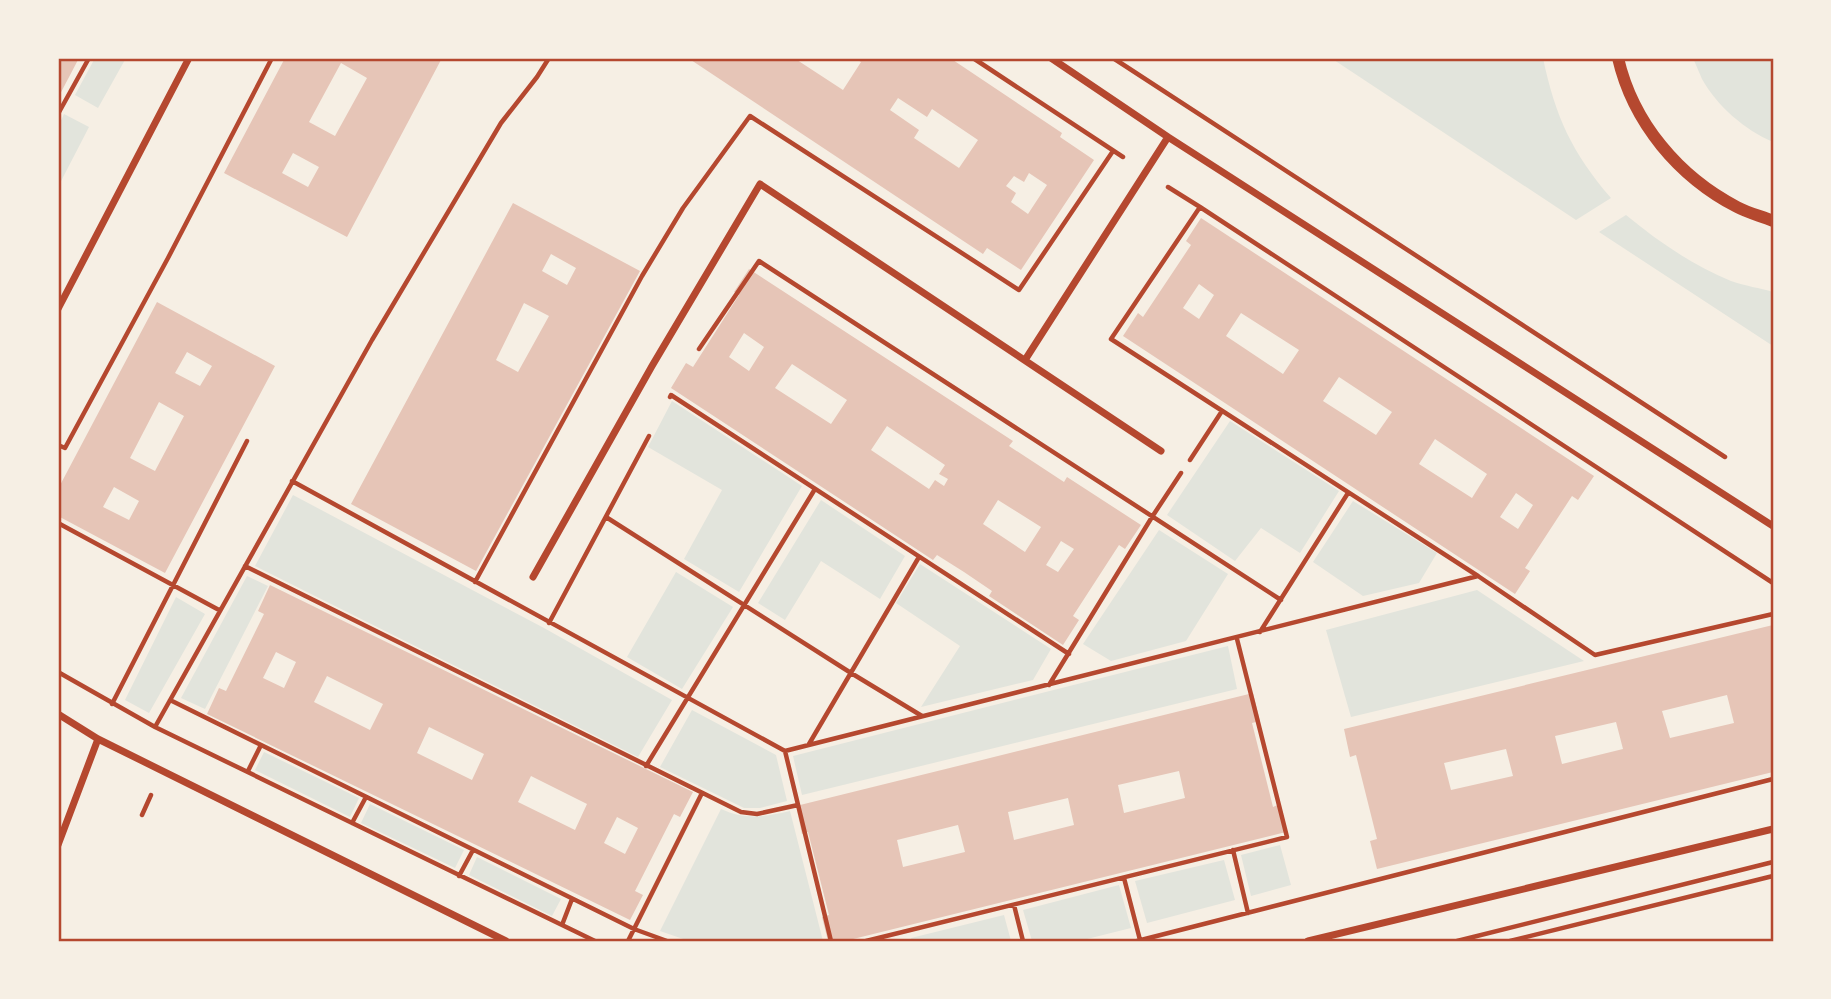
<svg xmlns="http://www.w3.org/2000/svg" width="1831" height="999" viewBox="0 0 1831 999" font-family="'Varela Round',sans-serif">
	<rect width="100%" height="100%" fill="#f6efe4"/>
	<path fill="#e2e4dc" d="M95,58H126L98,108L75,95Z
		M1331,58H1543C1555,116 1572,153 1611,198L1576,220Z
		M1693,58H1773V142C1745,130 1717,106 1702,79C1699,72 1696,65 1693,58Z
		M64,114L89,127L58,187V127Z
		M1626,215C1659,242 1692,265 1731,281C1745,286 1760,288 1773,292V346L1599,232Z
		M672,401L802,486L739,592L684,559L722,490L648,447Z
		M1230,421L1339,491L1300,553L1261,528L1235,561L1167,515Z
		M293,495L544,628L672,700L638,757L255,566Z
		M821,500L905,556L880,599L821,561L785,620L758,603Z
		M1353,501L1437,553L1419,583L1363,596L1313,562Z
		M1159,530L1228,574L1186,641L1111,661L1083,644Z
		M920,564L1051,649L1033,680L921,707L960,646L896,603Z
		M676,572L733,607L682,689L627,657Z
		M247,576L268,586L205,709L181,698Z
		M1477,590L1584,661L1351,717L1326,630Z
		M176,597L205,614L149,713L125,700Z
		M1228,646L1237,689L802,795L793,756Z
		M692,710L776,755L787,801L760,808H744L660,767Z
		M264,752L359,798L350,817L255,770Z
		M370,804L464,850L455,868L361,823Z
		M721,809C745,820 764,817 790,811L823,941H689L660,931Z
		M1280,845L1291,885L1251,896L1241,855Z
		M477,857L561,899L552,916L469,875Z
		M1224,860L1235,900L1147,923L1135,881Z
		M1119,885L1131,928L1079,941H1032L1023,910Z
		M1004,915L1011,941H912L911,938Z"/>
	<path fill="#e6c5b7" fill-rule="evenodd" d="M58,58H79L58,98Z
		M285,58H442L347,237L224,173ZM341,63L367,78L335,136L309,122ZM293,153L319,167L308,187L282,173Z
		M688,58H794L843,90L861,62L855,58H950L1062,133L1060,137L1094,160L1021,270L987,248L983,254ZM898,98L927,117L932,109L978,140L959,168L914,138L919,130L890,110ZM1029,173L1047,185L1028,214L1011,202L1016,193L1006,186L1014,176L1024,182Z
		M513,203L640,271L476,571L351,504ZM551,254L576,268L567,285L542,271ZM524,303L549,316L518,372L496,360Z
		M1201,218L1594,476L1578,500L1572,496L1525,568L1530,571L1515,594L1123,336L1138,313L1143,317L1191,245L1186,241ZM1199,284L1214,295L1199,319L1183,308ZM1241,313L1299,350L1283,374L1226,336ZM1339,377L1392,412L1376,435L1323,401ZM1435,439L1487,474L1472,498L1419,464ZM1516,493L1533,505L1518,529L1500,517Z
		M749,269L1013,441L1009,446L1064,482L1067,477L1141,525L1125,549L1119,545L1073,616L1079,620L1063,645L989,596L992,591L964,572L937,555L933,560L671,388L686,363L693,367L739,295L734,292ZM744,333L764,347L749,371L729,357ZM792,364L847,400L831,424L775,388ZM887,426L945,465L939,474L948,479L944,486L935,480L929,489L871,450ZM998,500L1041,527L1025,552L983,524ZM1061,541L1074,549L1058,572L1046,565Z
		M157,302L275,366L165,573L58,516V489ZM187,352L212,366L200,386L175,373ZM159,402L184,416L155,471L130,458ZM114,487L139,501L129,520L103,507Z
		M270,585L693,792L680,817L674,814L635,891L643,895L630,920L207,714L219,688L226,691L264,614L258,611ZM276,652L296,662L284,688L263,678ZM327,676L383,704L370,730L314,702ZM429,727L484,754L472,780L417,753ZM531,776L587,804L575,830L518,802ZM617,817L638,828L625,854L604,843Z
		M1773,625V772L1377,869L1370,841L1377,839L1356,755L1350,757L1344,729ZM1727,695L1734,723L1670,738L1662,711ZM1616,722L1623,749L1562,764L1555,736ZM1506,749L1513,776L1451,790L1444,763Z
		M1253,693L1260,721L1252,723L1273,807L1280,804L1286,832L845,941H828L822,917L829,915L808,832L802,834L796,806ZM1179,771L1185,798L1124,813L1118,785ZM1068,798L1074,825L1014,840L1008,812ZM958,825L965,852L903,867L897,840Z"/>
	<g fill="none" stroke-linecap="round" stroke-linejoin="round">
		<path stroke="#b5482f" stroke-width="4.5" d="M973,58L1123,157
			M1113,58L1725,457
			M58,114L89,58
			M1168,187L1200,207
			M699,349L759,261L1281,600
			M670,397L671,395L1069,654
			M58,445L65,448L168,258L272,58
			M1190,460L1222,411
			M292,481L785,751L1478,576L1111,339L1200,207L1773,583
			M606,517L851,673L922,716
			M58,523L219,610
			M245,566L741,812L757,814L798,805
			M1478,576L1595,655L1773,614
			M475,582L642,276L683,208L750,116L1019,290L1113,151
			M549,623L649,436
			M1260,632L1348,493
			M58,672L155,727L595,941
			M1049,685L1152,517L1181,473
			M170,700L634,929L667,941
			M112,704L247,441
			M155,727L372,340L501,123L537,77L549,58
			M809,744L919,557
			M785,751L831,941
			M646,766L815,489
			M248,771L261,745
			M142,815L151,795
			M352,823L366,797
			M1233,850L1248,913
			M459,876L473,850
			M1124,878L1140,940
			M1014,905L1023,941
			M562,925L572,899
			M628,941L702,793
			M866,941L1287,837L1237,639
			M1137,941L1773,779
			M1457,941L1773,862
			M1510,941L1773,876"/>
		<path stroke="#b5482f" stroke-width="7" d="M1051,58L1168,137L1773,526
			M58,309L189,58
			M1025,360L1168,137
			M533,577L652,366L760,184L1161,451
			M58,714L98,739L506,941
			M58,845L98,739
			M1308,941L1773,829"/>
		<path stroke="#b5482f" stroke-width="12" d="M1618,58C1633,123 1679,177 1737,207C1748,213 1761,216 1773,221"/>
	</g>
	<rect width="1831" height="999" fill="none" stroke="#f6efe4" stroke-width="119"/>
	<rect x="60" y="60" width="1712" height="880" fill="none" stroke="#b5482f" stroke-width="2.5"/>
</svg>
